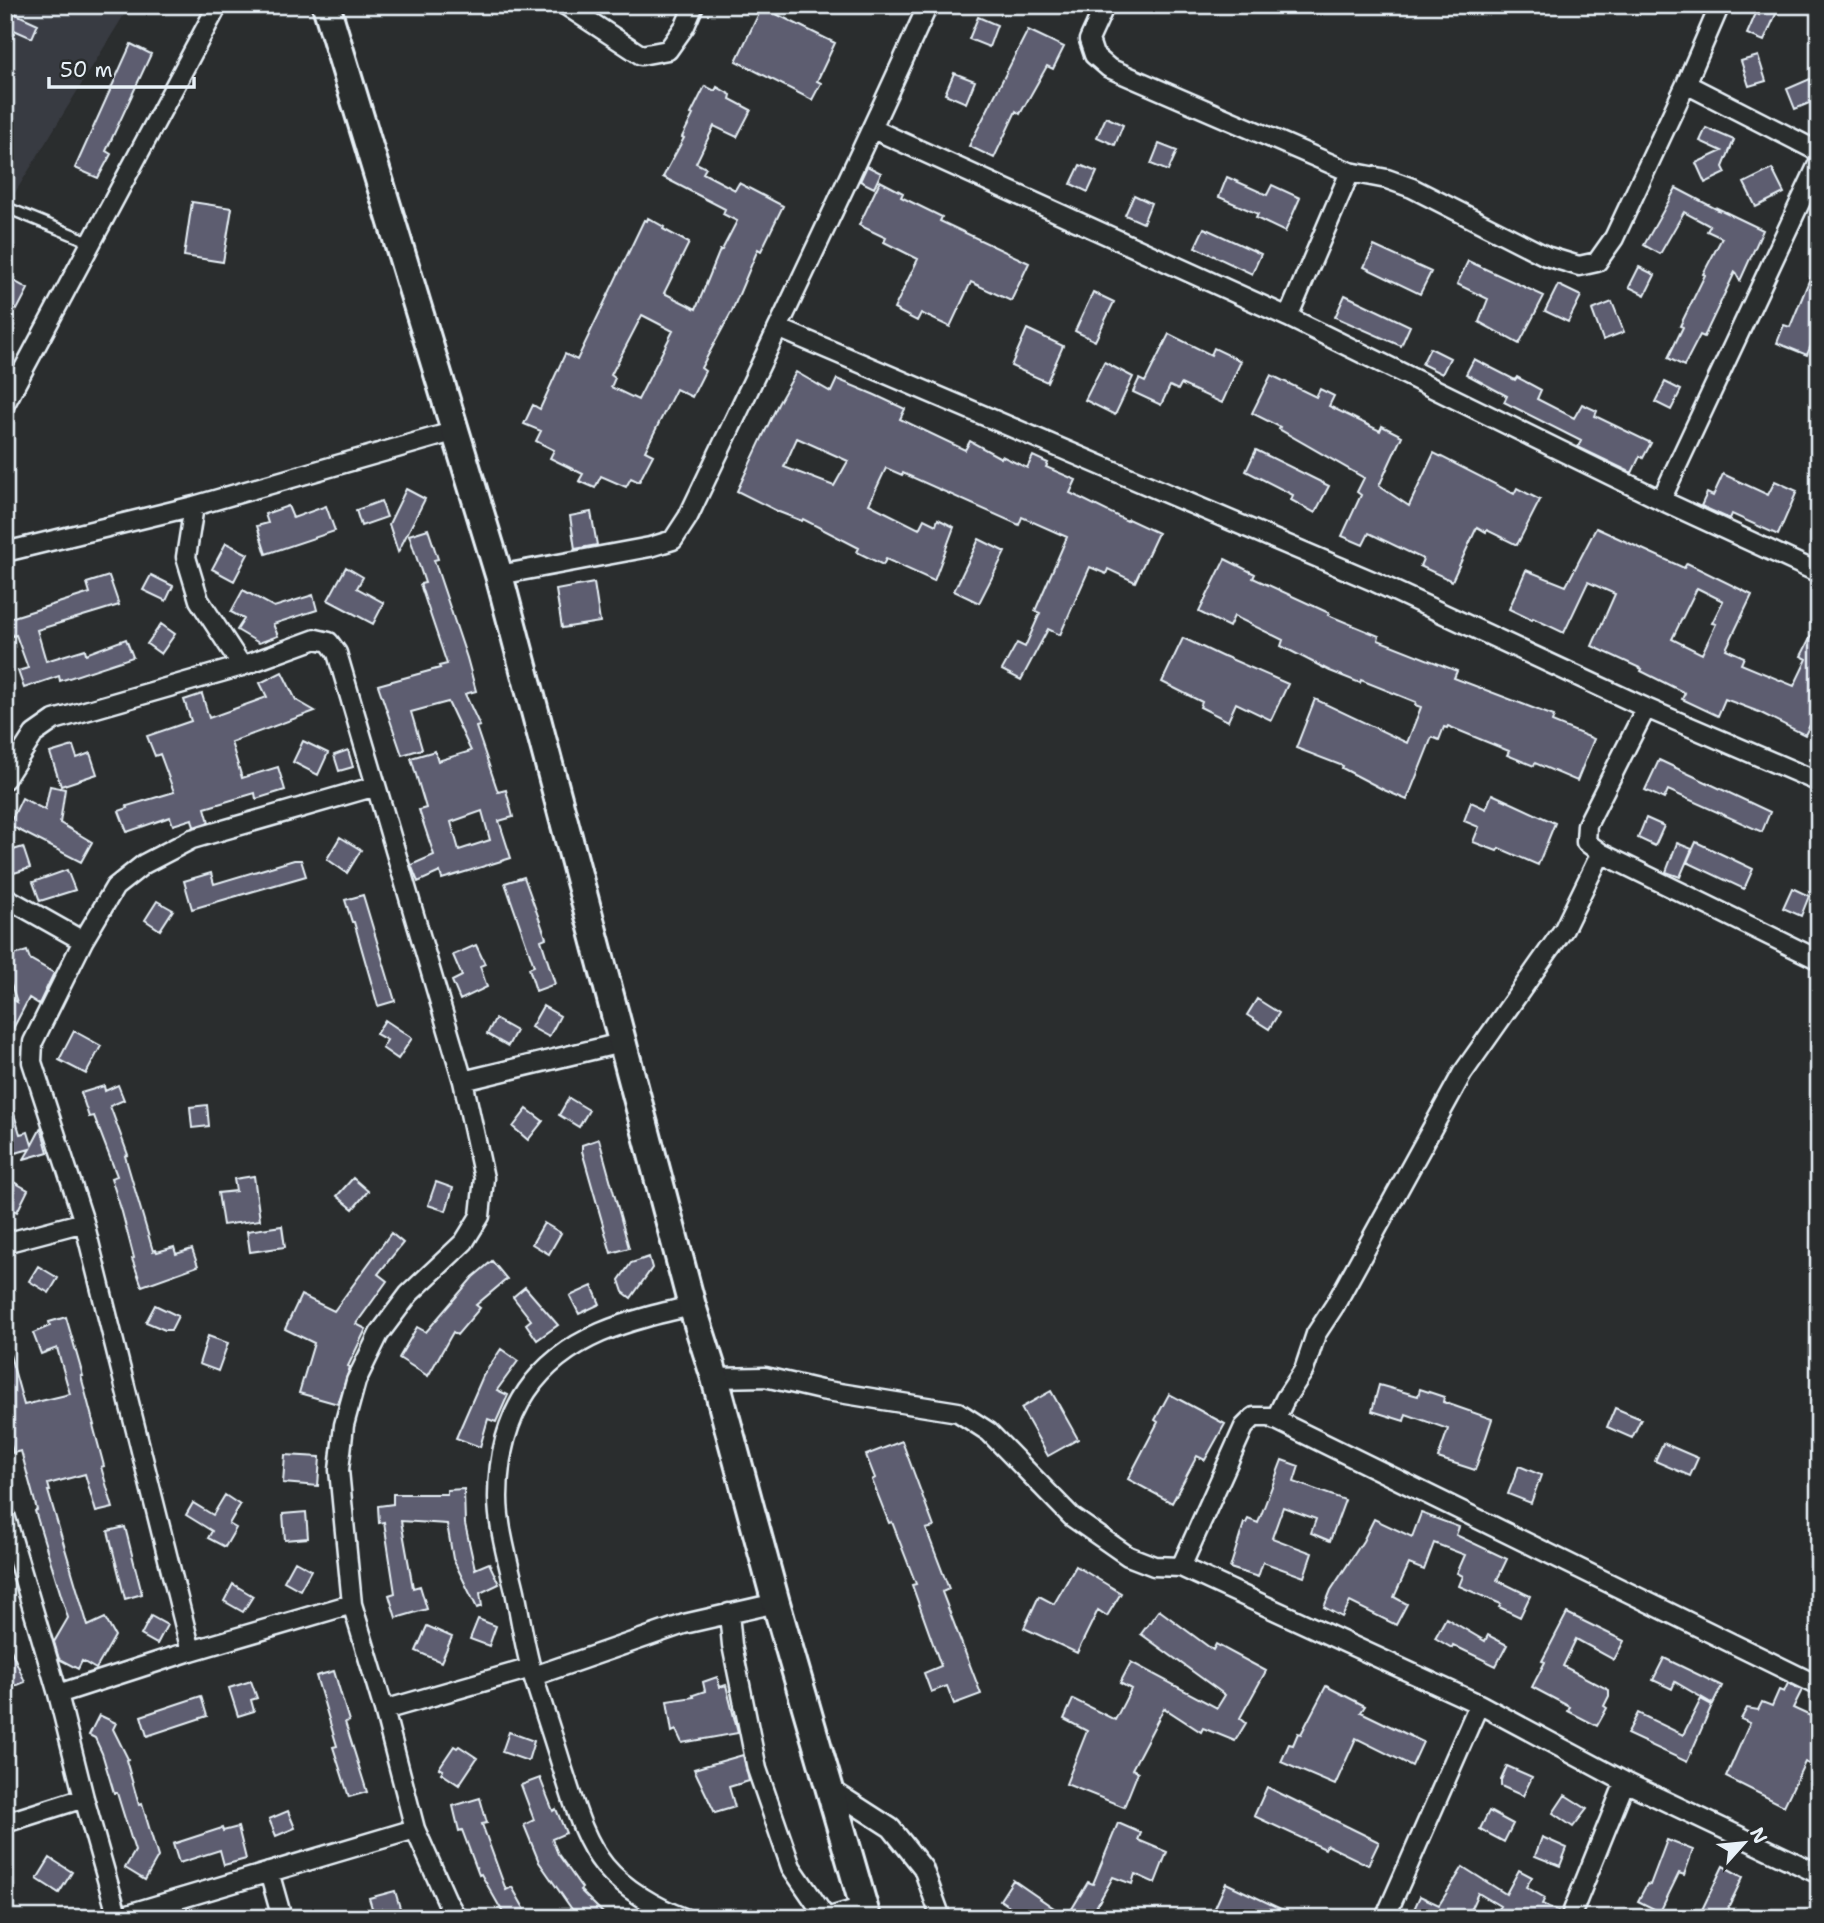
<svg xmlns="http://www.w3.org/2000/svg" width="1824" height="1923" viewBox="0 0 1824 1923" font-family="'Shantell Sans',sans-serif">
	<rect width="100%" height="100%" fill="#2a2d2e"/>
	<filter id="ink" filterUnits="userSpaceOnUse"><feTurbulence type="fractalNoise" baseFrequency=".0143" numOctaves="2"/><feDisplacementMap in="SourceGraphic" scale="14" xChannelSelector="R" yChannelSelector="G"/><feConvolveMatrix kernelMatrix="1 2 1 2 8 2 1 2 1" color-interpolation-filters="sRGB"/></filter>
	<g filter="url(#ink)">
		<path fill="#393b42" d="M5,5H130L5,209Z"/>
		<path fill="#5d5d6f" stroke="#e8f1f8" stroke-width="2" fill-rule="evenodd" d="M1763,5H1780L1764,41L1747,34L1756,13L1759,15Z
			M762,7L835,43L817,81L821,83L812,100L736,61Z
			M5,9L38,24L32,38L5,26Z
			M978,17L997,25L989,47L969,39Z
			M1028,30L1064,47L1053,69L1047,66L1020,114L1016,111L994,158L969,146Z
			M131,44L151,54L106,151L111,154L98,178L75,168Z
			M1758,56L1766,81L1749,86L1741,61Z
			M954,73L975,81L966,103L945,94Z
			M1810,79L1819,99L1795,109L1787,89Z
			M705,86L715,91L717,87L731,95L730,99L751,110L737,137L714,126L696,163L706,168L703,173L735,190L739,183L783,206L761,251L758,249L732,311L701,368L705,371L692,397L676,389L645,451L653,455L639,482L631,478L626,487L601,476L595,488L579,481L583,474L550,458L554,450L536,441L541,431L524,424L533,405L540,409L565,354L577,360L644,220L647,221L648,218L664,227L663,229L689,243L664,293L696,309L720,250H722L737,221L723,214L725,209L663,177L684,138L682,137L693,115L691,114ZM642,315L673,331L638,400L611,387L615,378L611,375Z
			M1106,117L1123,125L1115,145L1097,137Z
			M1706,128L1734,140L1723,167L1726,173L1705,183L1696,163L1722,151L1700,141Z
			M1159,144L1177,151L1168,171L1151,164Z
			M1080,165L1097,172L1088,192L1071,184Z
			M867,166L881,173L874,188L860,181Z
			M1772,169L1784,193L1756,207L1744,183Z
			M1227,177L1267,195L1272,185L1300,198L1285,232L1256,218L1258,214L1219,197Z
			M880,181L903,193L901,197L942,217L940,221L1029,263L1011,301L971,282L950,327L921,313L917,321L894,309L918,259L884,242L886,238L859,225Z
			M1676,188L1718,210L1717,208L1763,230L1740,281L1735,272L1704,337L1700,335L1684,366L1668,358L1683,327L1680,326L1705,275L1703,274L1722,238L1707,231L1710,226L1684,212L1660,254L1644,245Z
			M1134,195L1151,203L1143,223L1125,215Z
			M192,202L232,208L223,262L184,256Z
			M1204,228L1261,254L1252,274L1195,247Z
			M1374,246L1431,272L1420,294L1364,267Z
			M1818,259L1819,327L1807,355L1777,343L1784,325L1790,327Z
			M1468,261L1544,296L1519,344L1479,322L1488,299L1457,284Z
			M1639,267L1655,275L1645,295L1629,287Z
			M5,276L28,289L17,310L5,304Z
			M1558,285L1581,296L1568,322L1545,311Z
			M1093,292L1114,302L1095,341L1075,331Z
			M1345,295L1410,326L1401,346L1335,317Z
			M1612,302L1624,332L1603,340L1592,310Z
			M1027,329L1063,346L1047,382L1011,366Z
			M1169,334L1211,355L1214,348L1241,361L1222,403L1181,384L1178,390L1170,386L1161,405L1133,392L1139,379L1145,382Z
			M1430,348L1450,358L1442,374L1422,364Z
			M1474,359L1515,380L1517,377L1541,390L1537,399L1574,418L1582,404L1597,411L1595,416L1651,443L1643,458L1640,456L1632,473L1578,447L1581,441L1504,402L1507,396L1466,374Z
			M1104,362L1133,377L1115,415L1085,400Z
			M796,372L831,392L837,379L875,395L905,409L900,419L965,450L970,441L1001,458L1002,456L1027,468L1033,456L1048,463L1046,467L1076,480L1070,493L1127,521L1128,519L1158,533L1135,582L1108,569L1106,574L1090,567L1060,635L1048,629L1021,680L1002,670L1017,643L1025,647L1040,613L1035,611L1067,537L1022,517L1019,525L903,473L902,475L886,468L869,504L919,529L924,519L936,525L938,519L954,527L934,581L886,559L883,565L857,552L859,548L803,519L802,521L779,512L737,491L778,404ZM797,438L848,461L834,486L784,467Z
			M1271,375L1316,397L1320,389L1334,396L1329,406L1380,431L1382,426L1402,436L1379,486L1409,506L1434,453L1514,494L1517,488L1540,500L1517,545L1487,530L1486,532L1477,527L1452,581L1420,566L1423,559L1369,533L1363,545L1342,536L1361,495L1357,492L1364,478L1279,429L1280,427L1252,413Z
			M1665,382L1681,390L1671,410L1655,402Z
			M1256,450L1329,486L1315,513L1291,500L1293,495L1246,471Z
			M1723,474L1768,495L1775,481L1797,491L1778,535L1732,514L1730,519L1701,506L1707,493L1713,496Z
			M406,489L425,499L398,552L389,524Z
			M381,501L387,517L361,526L356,510Z
			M288,506L293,518L326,506L335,531L266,554L257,526L268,523L265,514Z
			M591,512L597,545L575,549L570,516Z
			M1596,528L1684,568L1687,563L1752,595L1726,649L1744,657L1741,664L1794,686L1807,659L1801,656L1819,621V707L1805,735L1759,712L1725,699L1718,716L1682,699L1685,693L1641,671L1642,669L1592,646L1615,594L1588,582L1564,633L1533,618L1532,620L1509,609L1526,570L1566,586ZM1697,588L1723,601L1712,623L1716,624L1702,654L1672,639Z
			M428,529L438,559L434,560L467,658L476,691L465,694L480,726L476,727L498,792L506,790L513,817L499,821L511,858L442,879L440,872L418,882L411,865L434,855L419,810L426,808L411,758L435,751L438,761L471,751L448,702L411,712L422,749L402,755L378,685L440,668L439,666L447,664L420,584L425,583L409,535ZM482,811L490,840L459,850L451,822Z
			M979,539L1005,552L979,603L954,591Z
			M226,543L248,554L234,581L212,569Z
			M1225,559L1255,574L1253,578L1329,613L1328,615L1379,636L1378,640L1457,671L1454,678L1554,716L1552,722L1594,739L1577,781L1535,763L1534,766L1507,755L1509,751L1448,726L1447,728L1444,727L1439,740L1432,737L1407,800L1384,790L1342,768L1343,766L1296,748L1315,699L1407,743L1421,707L1415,705L1416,702L1361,680L1360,683L1330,671L1281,646L1283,640L1234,616L1229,627L1199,612Z
			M346,567L363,577L357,588L384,603L373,624L328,600Z
			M151,575L173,586L166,601L143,590Z
			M109,576L119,605L37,630L46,661L85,649L86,654L126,639L133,657L60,681L59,676L24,688L18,671L28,668L16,635L12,636L7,619L90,593L87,583Z
			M594,583L600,622L562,628L556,590Z
			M243,590L274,607L313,595L317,610L273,624L278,636L259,643L237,630L244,619L231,612Z
			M161,624L175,634L161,654L147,644Z
			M1183,638L1223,657L1224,656L1288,684L1271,720L1236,703L1228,721L1200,707L1202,702L1162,682Z
			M282,672L296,700L315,711L231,742L242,778L278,767L285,790L256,799L255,793L205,808L209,822L194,827L192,819L173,825L170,817L127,832L119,811L128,808L127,806L174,792L160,754L155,756L147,736L191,721L184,700L202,694L209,718L267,697L260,683Z
			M303,741L328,753L318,775L293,762Z
			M73,746L77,758L90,753L97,774L61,786L50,753Z
			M348,750L353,767L339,771L334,755Z
			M1659,760L1770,812L1762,832L1668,790L1664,799L1645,790Z
			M50,786L65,789L60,823L92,842L81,862L9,825L22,798L45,810Z
			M1492,794L1555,823L1538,865L1499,848L1497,851L1473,842L1479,827L1464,821L1471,802L1486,809Z
			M1646,818L1664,826L1655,846L1638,838Z
			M340,837L361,850L347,873L327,859Z
			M1696,842L1753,869L1744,889L1687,862Z
			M1677,843L1692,849L1680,877L1666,872Z
			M23,847L30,868L14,873L7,852Z
			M294,860H301L306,876L192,909L184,881L211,873L214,884Z
			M67,870L75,890L40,901L33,882Z
			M524,877L546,938L541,940L555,984L536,991L529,968L534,966L505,883Z
			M1792,888L1809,896L1801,916L1783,908Z
			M363,895L395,1001L378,1006L354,922H352L345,900Z
			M157,901L173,910L160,930L145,920Z
			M476,945L485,964L480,966L487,987L460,1000L452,981L462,976L453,955Z
			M27,951L30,959L54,973L39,1004L29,998L5,1044V996L17,1002L5,967V958Z
			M1257,999L1279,1013L1269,1029L1247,1015Z
			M543,1006L560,1016L549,1037L531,1027Z
			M495,1019L516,1031L508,1046L487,1034Z
			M385,1020L412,1038L398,1059L382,1048L387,1040L376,1034Z
			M74,1031L101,1046L86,1074L59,1060Z
			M118,1085L124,1100L110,1106L128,1155L125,1156L153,1251L156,1250L157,1252L174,1247L176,1254L192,1249L198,1266L142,1286L132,1259L134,1258L122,1212L111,1178L117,1176L94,1116L89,1117L81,1093L104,1086L105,1091Z
			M9,1097L20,1134L28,1132L32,1145L41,1128L48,1152L24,1159L30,1149L5,1156V1098Z
			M569,1098L589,1110L579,1127L559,1115Z
			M207,1105L209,1126L192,1128L190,1107Z
			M527,1109L543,1121L528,1140L513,1127Z
			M599,1139L629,1248L611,1253L582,1151V1145Z
			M254,1176L260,1220L223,1225L218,1193L236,1191L234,1179Z
			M353,1178L368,1191L353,1209L337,1196Z
			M12,1181L28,1190L17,1212L5,1206V1194Z
			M436,1182L453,1188L446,1211L428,1205Z
			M544,1223L561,1233L549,1254L532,1244Z
			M282,1226L285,1247L250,1252L247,1231Z
			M391,1233L403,1243L378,1274L387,1281L356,1324L366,1329L348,1366L350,1367L338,1404L299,1393L314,1343L285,1329L301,1295L334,1311Z
			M649,1257L652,1268L631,1298L623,1292L619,1280L631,1263Z
			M492,1261L507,1279L476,1305L480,1308L457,1335L453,1332L428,1376L399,1358L417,1327L426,1332L473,1277Z
			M38,1266L58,1278L49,1293L29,1281Z
			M592,1286L600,1304L579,1314L570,1296Z
			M525,1287L558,1325L537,1340L526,1324L531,1320L513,1297Z
			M155,1305L178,1316L171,1330H165L146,1322Z
			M66,1317L83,1376H81L94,1425H93L104,1466L101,1467L113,1508L96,1512L85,1474L48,1484L50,1491H48L88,1626L105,1618L115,1636L96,1669L82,1661L78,1669L59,1659L54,1642L68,1618L35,1511L37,1510L21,1451L13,1453L5,1421V1356L10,1355L24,1405L70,1394L57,1348L41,1354L33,1333L50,1326L49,1322Z
			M208,1336L228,1343L218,1371L199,1364Z
			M501,1349L518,1361L497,1390L508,1395L496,1422L488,1419L480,1447L456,1438L483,1376Z
			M1379,1385L1418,1396L1420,1389L1444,1397L1443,1402L1492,1419L1475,1470L1438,1458L1448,1429L1406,1414L1404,1421L1372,1411Z
			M1051,1391L1078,1439L1048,1456L1021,1408Z
			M1169,1394L1225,1424L1205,1460L1197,1456L1172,1503L1128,1479L1158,1422L1155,1420Z
			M1615,1408L1641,1419L1632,1438L1607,1427Z
			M902,1441L934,1527L926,1529L949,1589L942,1592L981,1694L954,1704L947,1686L931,1692L924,1673L941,1666L912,1585L916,1584L892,1522L889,1523L872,1480L875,1478L866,1455Z
			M1663,1443L1698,1458L1690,1476L1655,1461Z
			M285,1455L320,1457L318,1486L283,1483Z
			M1282,1460L1299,1466L1294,1482L1345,1500L1330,1541L1311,1533L1316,1519L1283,1507L1272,1538L1312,1553L1304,1577L1263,1562L1258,1577L1230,1568L1244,1523H1246L1248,1519L1258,1523Z
			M1519,1466L1541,1475L1531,1503L1508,1494Z
			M464,1489L465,1524L475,1569L489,1563L499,1584L480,1593L482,1606L477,1608L453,1559L447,1524L401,1521L413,1588L420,1586L427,1609L396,1618L389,1595L395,1593L384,1522L379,1523L378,1506L393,1504V1494H447V1490Z
			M225,1495L240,1505L229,1524L236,1528L225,1547L208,1538L212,1531L186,1515L193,1503L213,1515Z
			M306,1512L308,1538L285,1540L283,1514Z
			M1421,1513L1459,1527L1456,1535L1507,1559L1497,1580L1530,1596L1520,1617L1499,1607L1501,1604L1459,1586L1463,1576L1457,1573L1465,1555L1434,1543L1424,1570L1409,1564L1394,1597L1407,1604L1396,1625L1350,1602L1342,1617L1324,1607L1331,1590L1363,1541L1374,1519L1412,1537Z
			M125,1527L142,1594L125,1599L108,1531Z
			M295,1561L311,1570L300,1590L284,1581Z
			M1076,1566L1121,1593L1107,1616L1098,1610L1077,1653L1024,1628L1039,1596L1054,1604Z
			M233,1584L253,1596L243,1612L224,1601Z
			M1159,1610L1213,1650L1216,1644L1266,1671L1240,1718L1246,1723L1235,1741L1203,1728L1201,1732L1164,1708L1132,1769L1138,1772L1124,1807L1066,1784L1087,1731L1064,1719L1073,1699L1115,1720L1131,1689L1120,1683L1131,1662L1217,1708L1225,1695L1141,1634Z
			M1567,1613L1624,1641L1614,1660L1576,1639L1563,1666L1609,1690V1696L1604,1706L1607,1708L1597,1726L1568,1711L1570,1707L1532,1687L1545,1662L1542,1661Z
			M151,1616L167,1625L157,1644L141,1635Z
			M1446,1618L1485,1641L1488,1635L1507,1645L1496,1666L1453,1645L1452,1648L1435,1638Z
			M478,1619L496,1626L489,1646L470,1639Z
			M427,1626L452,1637L441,1662L416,1651Z
			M5,1636L25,1682L5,1690Z
			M1664,1658L1722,1686L1713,1704L1675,1682L1672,1689L1653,1680Z
			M334,1671L349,1721L345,1722L367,1792L349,1797L333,1747L337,1746L316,1676Z
			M717,1677L720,1687L726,1685L738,1733L682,1743L676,1730L672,1732L667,1701L694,1697L693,1695L705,1691L703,1682Z
			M251,1681L257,1698L251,1700L254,1711L238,1716L229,1688Z
			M1788,1683L1802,1690L1793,1708L1819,1720V1769L1805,1762L1784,1806L1726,1777L1750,1723L1741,1719L1747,1708L1758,1710L1762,1702L1772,1706L1779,1690L1784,1692Z
			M1326,1686L1365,1706L1361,1712L1423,1742L1412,1766L1356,1738L1335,1785L1281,1762L1289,1744L1293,1745L1298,1733L1301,1734Z
			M201,1696L207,1716L147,1736L141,1716Z
			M1701,1699L1712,1705L1687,1762L1627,1734L1638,1713L1683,1735Z
			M99,1715L116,1723L113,1729L128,1759L126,1760L139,1805L142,1804L158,1857L145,1880L125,1868L135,1851L117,1793H114L102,1753L95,1738L89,1735Z
			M509,1732L534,1741L528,1761L502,1752Z
			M454,1746L457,1748L459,1746L477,1758L459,1785L441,1773L443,1770L439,1768Z
			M743,1755L749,1781L729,1787L735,1807L715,1813L694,1769Z
			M1507,1766L1532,1777L1523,1796L1501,1786V1780Z
			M540,1778L553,1811L556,1809L566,1833L552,1839L558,1854L582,1888L580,1890L608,1918H578L539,1862L524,1825L534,1820L521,1785Z
			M1267,1787L1379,1842L1368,1865L1327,1845L1325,1849L1254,1816Z
			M1565,1795L1587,1809L1573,1827L1553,1813Z
			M480,1798L487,1823L482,1824L506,1890L512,1887L525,1910L516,1916V1918H506L481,1874L479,1875L462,1830L459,1831L453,1806Z
			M288,1811L295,1828L276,1836L269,1819Z
			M1489,1811L1513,1824L1504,1842L1480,1829Z
			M1118,1823L1141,1833L1138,1840L1167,1852L1155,1883L1135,1874L1132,1884L1113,1877L1090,1918H1027L1000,1900L1013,1880L1067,1917L1088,1882L1093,1884Z
			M238,1827L246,1859L224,1865L220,1850L179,1863L173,1844L222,1828L223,1831Z
			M1542,1837L1567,1848L1560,1866L1535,1856Z
			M1667,1840L1693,1850L1684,1875L1679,1873L1660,1912L1638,1901L1647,1884L1650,1885Z
			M50,1858L72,1872L59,1893L37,1879Z
			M1723,1866L1743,1877L1723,1918H1698Z
			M1463,1867L1506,1894L1519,1870L1532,1877L1526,1887L1545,1898L1542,1904L1560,1912L1559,1918H1516L1510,1914L1507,1918L1496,1912L1500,1906L1478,1893L1467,1917L1468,1918H1410L1420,1896L1439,1905Z
			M1226,1883L1300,1918H1230L1214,1910Z
			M395,1891L403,1918H375L369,1898Z"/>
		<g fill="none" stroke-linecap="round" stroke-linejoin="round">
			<g stroke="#e8f1f8" stroke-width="14">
				<path id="lane" d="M5,207L93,243"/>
			</g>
			<g stroke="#e8f1f8" stroke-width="23">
				<path id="street" d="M565,5L641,55L668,50L685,26L694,5
					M1105,5L1089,40L1094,55L1109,68L1350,172
					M1720,5L1686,84L1819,152
					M873,129L1288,317L1661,500L1819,162
					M1288,317L1350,172L1387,179L1412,188L1546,256L1579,266L1597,262L1614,238L1686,84
					M778,328L1375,582L1646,708L1819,782
					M5,404L218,5
					M1661,500L1819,573
					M194,506L186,557L199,600L242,666
					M5,552L194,506L456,431
					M499,575L650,547L673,540L688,517C769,347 851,177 928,5
					M1646,708L1587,825L1586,842L1601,853L1819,960
					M5,779L34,734L54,720L242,666L316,639L329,642L337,653L463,1081L484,1178L480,1216L464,1242L409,1294L379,1334L356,1381L344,1425L339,1470L352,1604L384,1710L415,1829L448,1903L457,1918
					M5,897L83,941
					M463,1081L621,1043
					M5,1243L84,1222
					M715,1378L765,1377L821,1390L958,1412L989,1432L1072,1517L1128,1556L1154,1566L1181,1567
					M1275,1420L1285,1399L1304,1370L1316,1334L1335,1305L1462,1074L1564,929L1601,853
					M5,1515L58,1694L84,1798L118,1918
					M729,1613L732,1645L757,1769L791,1867L826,1918
					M191,1651L84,1222L32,1062L33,1042L83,941L115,887L144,864L192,839L376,786
					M534,1676L684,1624L776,1603
					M1819,1686L1270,1417H1254L1244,1427L1181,1567L1479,1704L1625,1782L1819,1874
					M58,1694L191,1651L352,1604
					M384,1710L531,1668
					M832,1790L891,1828L923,1868L941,1918
					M5,1823L84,1798
					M269,1872L282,1918
					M118,1917L415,1829
					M684,1918C657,1908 624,1889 605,1866C583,1839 574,1803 563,1770C553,1736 541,1702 531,1669C524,1643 520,1616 515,1591C508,1561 498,1528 498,1497C498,1460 506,1422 527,1391C565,1335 630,1320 692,1306
					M826,1918L864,1907
					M1385,1918L1479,1704
					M1570,1918L1625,1782"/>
			</g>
			<g stroke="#e8f1f8" stroke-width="32">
				<path id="secondary" d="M326,5L499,575L692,1306L715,1378L776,1603L867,1918"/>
			</g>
			<use href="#lane" stroke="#2a2d2e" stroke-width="9"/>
			<use href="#street" stroke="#2a2d2e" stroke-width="18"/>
			<use href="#secondary" stroke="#2a2d2e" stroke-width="26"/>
		</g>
	</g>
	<rect width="1824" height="1923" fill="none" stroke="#2a2d2e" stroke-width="28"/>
	<rect x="14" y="14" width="1796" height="1895" fill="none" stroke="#e8f1f8" stroke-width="2.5" filter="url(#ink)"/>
	<g transform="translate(1744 1843) rotate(63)" stroke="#2a2d2e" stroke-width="5" paint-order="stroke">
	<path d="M0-5L12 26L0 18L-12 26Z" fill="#e8f1f8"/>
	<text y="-10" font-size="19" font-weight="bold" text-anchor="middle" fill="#e8f1f8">N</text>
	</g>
	<path d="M49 77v10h145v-10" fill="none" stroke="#e8f1f8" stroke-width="3.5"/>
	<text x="60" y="77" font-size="21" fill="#e8f1f8" stroke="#2a2d2e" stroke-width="5" paint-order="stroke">50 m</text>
</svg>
